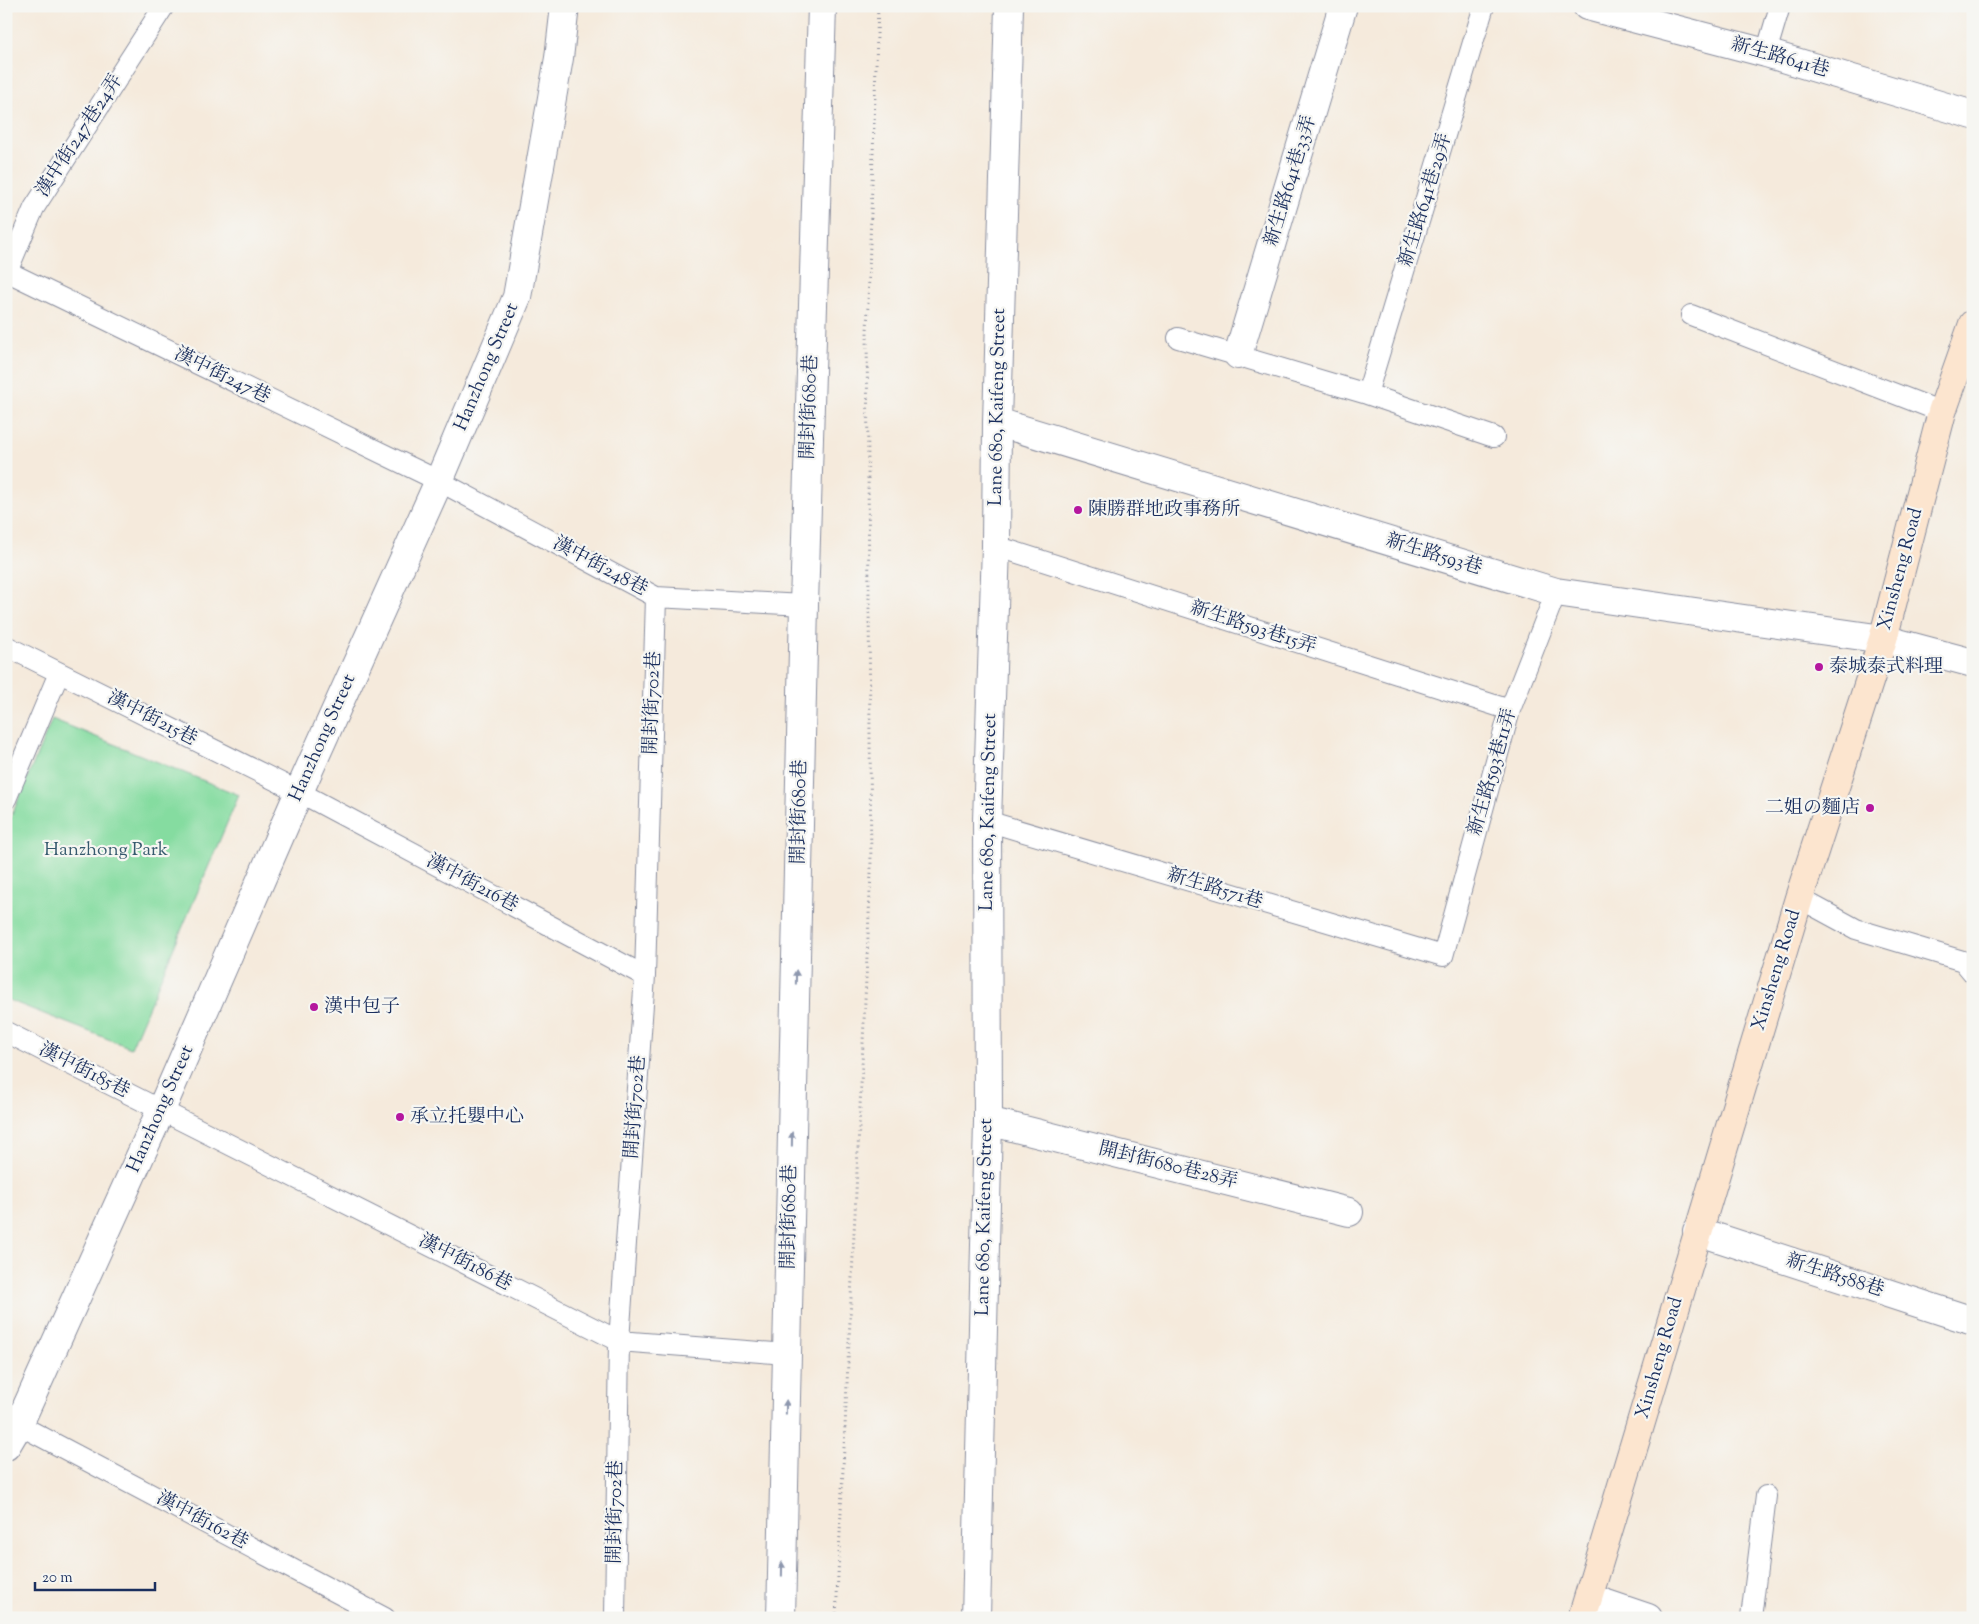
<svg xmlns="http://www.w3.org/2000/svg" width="1979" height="1624" viewBox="0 0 1979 1624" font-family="'Sorts Mill Goudy','Noto Serif TC','Noto Serif JP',serif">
	<rect width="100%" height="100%" fill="#f6f6f2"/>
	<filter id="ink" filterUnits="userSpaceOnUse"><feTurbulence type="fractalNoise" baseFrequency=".02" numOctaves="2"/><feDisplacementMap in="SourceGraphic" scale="10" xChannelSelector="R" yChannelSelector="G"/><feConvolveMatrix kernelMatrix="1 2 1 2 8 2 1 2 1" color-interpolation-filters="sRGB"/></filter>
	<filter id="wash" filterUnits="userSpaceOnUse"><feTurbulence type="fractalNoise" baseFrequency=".0096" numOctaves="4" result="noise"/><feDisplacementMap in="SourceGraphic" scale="20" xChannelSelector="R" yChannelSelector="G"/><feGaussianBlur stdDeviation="1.12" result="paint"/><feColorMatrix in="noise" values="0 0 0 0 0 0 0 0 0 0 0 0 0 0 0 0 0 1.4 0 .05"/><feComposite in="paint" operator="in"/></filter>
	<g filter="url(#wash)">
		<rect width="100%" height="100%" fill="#f5eadc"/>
		<path fill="#85dca0" stroke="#50867f" d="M52,719L239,795L131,1048L6,999V829Z"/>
	</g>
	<g filter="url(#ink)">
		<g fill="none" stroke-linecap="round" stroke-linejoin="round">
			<g stroke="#888c9d" stroke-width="22">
				<path id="lane" d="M1766,53L1780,6
					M6,271L439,481L656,597L804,605
					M7,272L34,208L164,6
					M1691,315L1942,412
					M1178,338L1367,394L1494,437
					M1367,394L1484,6
					M996,546L1510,710
					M6,646L299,792L645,976
					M6,799L59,673
					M987,821L1443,956L1510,710L1556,592
					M1799,898L1856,929L1963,961L1973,973
					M6,1032L619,1341L787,1354
					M6,1418L385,1618
					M615,1618L619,1341L645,976L656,597
					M1751,1618L1766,1496"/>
			</g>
			<g stroke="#888c9d" stroke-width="30">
				<path id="street" d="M1587,6L1766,53L1973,115
					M1238,355L1343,6
					M997,422L1556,592L1883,639L1973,663
					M988,1121L1349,1212
					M1697,1231L1973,1321
					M6,1446L19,1424L161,1110L299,792L439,481L517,297L559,58L565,6
					M1589,1598L1648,1618
					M781,1618L804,605L822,6
					M976,1618L988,1121L987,821L996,546L997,422L1009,6"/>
			</g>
			<g stroke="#888c9d" stroke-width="30">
				<path id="secondary" d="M1582,1618L1799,898L1883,639L1942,412L1973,324"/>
			</g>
			<path stroke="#888c9d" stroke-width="3" stroke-dasharray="1 4" stroke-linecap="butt" d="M836,1618L871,872L867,332L878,6"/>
			<use href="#lane" stroke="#fff" stroke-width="20"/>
			<use href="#street" stroke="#fff" stroke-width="28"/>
			<use href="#secondary" stroke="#fce5cf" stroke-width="28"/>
		</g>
		<defs><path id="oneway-solid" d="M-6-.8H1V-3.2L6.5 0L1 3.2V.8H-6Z" transform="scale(1.25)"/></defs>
		<g fill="#8d97ae">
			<use href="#oneway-solid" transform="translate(796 977) rotate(-89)"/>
			<use href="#oneway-solid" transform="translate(792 1139) rotate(-89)"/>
			<use href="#oneway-solid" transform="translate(786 1407) rotate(-89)"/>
			<use href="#oneway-solid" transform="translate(782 1569) rotate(-89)"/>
		</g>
	</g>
	<g fill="#b5179e" stroke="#f6f6f2" stroke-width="2">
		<circle cx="1078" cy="510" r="5"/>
		<circle cx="1819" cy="667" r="5"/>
		<circle cx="1870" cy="808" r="5"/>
		<circle cx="314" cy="1007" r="5"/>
		<circle cx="400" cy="1117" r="5"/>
	</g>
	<g text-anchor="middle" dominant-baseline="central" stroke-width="4.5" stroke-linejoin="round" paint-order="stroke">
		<g font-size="19" fill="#1b2f5e" stroke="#f6f6f2">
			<text transform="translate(1780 58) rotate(16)">新生路641巷</text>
			<text transform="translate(80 136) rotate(-57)">漢中街247巷24弄</text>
			<text transform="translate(1291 181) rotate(-73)">新生路641巷33弄</text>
			<text transform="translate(1426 200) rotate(-73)">新生路641巷29弄</text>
			<text transform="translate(487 367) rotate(-67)">Hanzhong Street</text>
			<text transform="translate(222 376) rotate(26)">漢中街247巷</text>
			<text transform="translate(810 407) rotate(-88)">開封街680巷</text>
			<text transform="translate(998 407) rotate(-89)">Lane 680, Kaifeng Street</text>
			<text transform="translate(1434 555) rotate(17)">新生路593巷</text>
			<text transform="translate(600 567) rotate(28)">漢中街248巷</text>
			<text transform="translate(1901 569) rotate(-75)">Xinsheng Road</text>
			<text transform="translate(1253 628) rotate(18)">新生路593巷15弄</text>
			<text transform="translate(653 703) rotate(-88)">開封街702巷</text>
			<text transform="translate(152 719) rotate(27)">漢中街215巷</text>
			<text transform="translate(323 738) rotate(-66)">Hanzhong Street</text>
			<text transform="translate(1493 772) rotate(-74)">新生路593巷11弄</text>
			<text transform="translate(800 812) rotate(-89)">開封街680巷</text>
			<text transform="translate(989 812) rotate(-89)">Lane 680, Kaifeng Street</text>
			<text transform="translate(472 884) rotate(28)">漢中街216巷</text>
			<text transform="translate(1215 889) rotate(17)">新生路571巷</text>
			<text transform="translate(1777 970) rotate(-73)">Xinsheng Road</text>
			<text transform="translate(84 1071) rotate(27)">漢中街185巷</text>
			<text transform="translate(636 1107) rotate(-86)">開封街702巷</text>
			<text transform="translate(161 1109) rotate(-66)">Hanzhong Street</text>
			<text transform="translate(1168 1166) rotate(14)">開封街680巷28弄</text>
			<text transform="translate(790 1217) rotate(-89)">開封街680巷</text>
			<text transform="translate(985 1217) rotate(-89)">Lane 680, Kaifeng Street</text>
			<text transform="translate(465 1263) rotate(27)">漢中街186巷</text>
			<text transform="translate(1835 1276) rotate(18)">新生路588巷</text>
			<text transform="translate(1660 1358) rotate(-74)">Xinsheng Road</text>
			<text transform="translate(616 1512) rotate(-89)">開封街702巷</text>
			<text transform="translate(202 1521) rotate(28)">漢中街162巷</text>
		</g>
		<g font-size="19" fill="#1b2f5e" stroke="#f6f6f2" text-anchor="start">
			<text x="1088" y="510">陳勝群地政事務所</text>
			<text x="1829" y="667">泰城泰式料理</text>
			<text x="1860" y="808" text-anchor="end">二姐の麵店</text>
			<text x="324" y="1007">漢中包子</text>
			<text x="410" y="1117">承立托嬰中心</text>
		</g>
		<g font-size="19" fill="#365a6e" stroke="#f6f6f2">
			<text x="106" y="850">Hanzhong Park</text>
		</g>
	</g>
	<rect width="1979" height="1624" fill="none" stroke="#f6f6f2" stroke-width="25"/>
	<path d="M35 1582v8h120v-8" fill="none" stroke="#1b2f5e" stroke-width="2.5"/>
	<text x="42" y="1582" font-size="15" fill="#1b2f5e" stroke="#f6f6f2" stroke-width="4" paint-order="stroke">20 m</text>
</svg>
